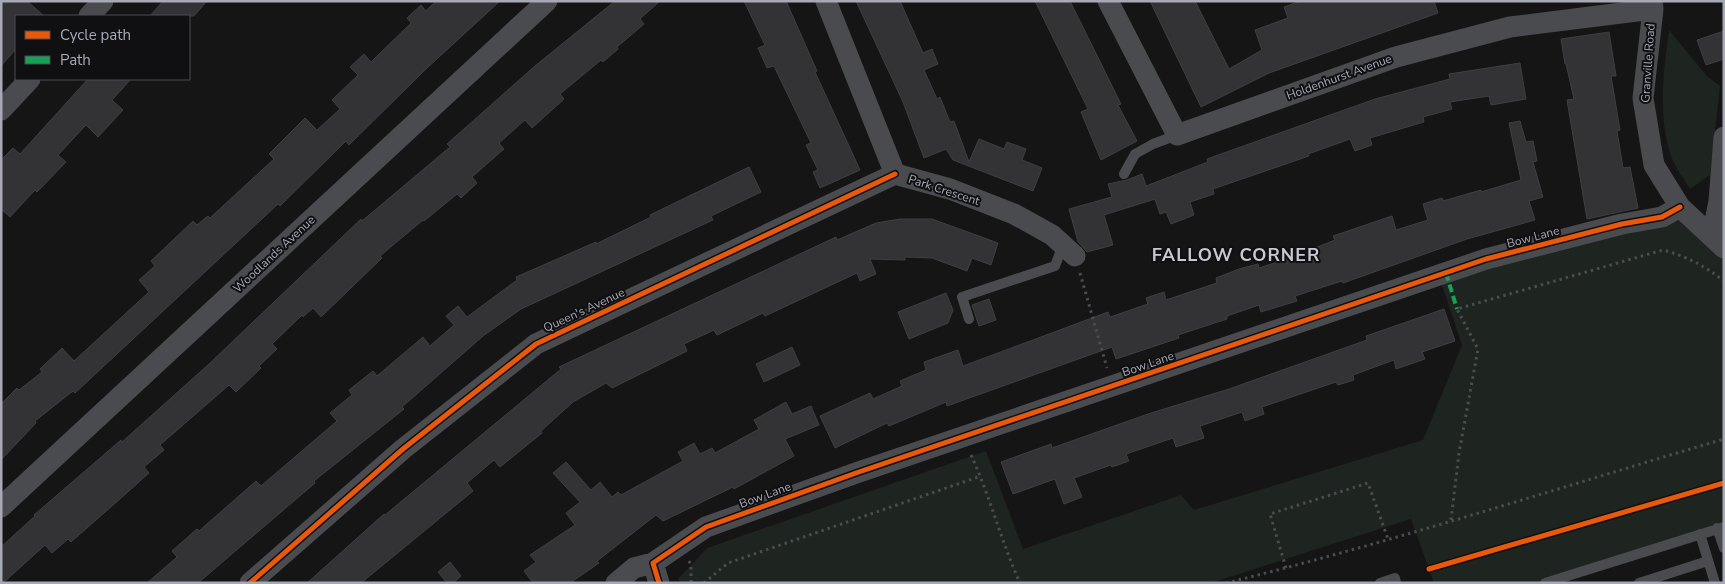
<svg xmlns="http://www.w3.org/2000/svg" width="1725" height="584" viewBox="0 0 1725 584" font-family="'Nunito Sans',sans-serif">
	<rect width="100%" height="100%" fill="#151515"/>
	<path fill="#1e241f" d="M1669,30L1706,75L1720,86L1710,175L1690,189C1686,182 1681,176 1677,169C1656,131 1663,72 1669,30Z
		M1684,211L1724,248V529L1548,583H1434L1411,519L1211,583H680L678,579L707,548L986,451L1023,549L1181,495L1194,510L1423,440L1462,345L1439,276Z"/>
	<path fill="#333335" stroke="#3e3f41" d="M1,1H27L44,16H16V49L1,66Z
		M163,1H207L194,16H150Z
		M436,1H500L426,69L349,145L346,141L280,206L278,204L75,393L73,391L35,421L36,423L1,460V404L17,388L19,390L42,372L40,369L62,348L74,361L149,292L139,280L155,266L151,261L193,221L197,225L208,216L210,218L237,193L274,159L269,154L305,118L317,130L340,109L332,100L358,75L350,67L364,54L371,62L411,23L407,18L421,5L426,11Z
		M615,1H660L640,19L644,24L617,47L618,49L603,62L601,60L560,94L564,99L532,128L525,120L499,143L504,149L472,177L477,183L461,198L457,194L424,221L423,220L380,256L382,258L321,317L313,308L303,317L302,315L272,344L277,349L259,366L261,368L236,392L229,385L160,445L164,450L144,467L149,473L120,499L71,542L68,539L52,553L45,545L3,583H1V547L35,516L34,515L121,440L122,442L209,364L361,219L362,221L450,147L447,144L535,66Z
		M744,1H786L817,71L815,72L860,170L820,188L813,172L818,170L806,145L811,143L774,66L767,68L758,48L765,45Z
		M856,1H900L923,53L932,49L938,64L924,70L937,99L940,97L950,122L954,121L969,162L979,139L1004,149L1007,142L1026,149L1022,160L1042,168L1033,191L953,160L946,149L924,158L903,102Z
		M1035,1H1070L1121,104L1118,105L1137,141L1101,160L1081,112L1088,109Z
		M1150,1H1195L1229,69L1262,50L1255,30L1288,18L1284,7L1301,1H1434L1438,13L1269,73L1201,107Z
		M1724,31V59L1706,65L1697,40Z
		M1609,32L1616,76H1611L1620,130L1617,131L1623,168L1630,167L1638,208L1587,219L1567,100L1574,99L1566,64H1565L1561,39Z
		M1520,63L1526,99L1491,105L1489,96L1450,102L1452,109L1423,117L1424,122L1370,138L1372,145L1355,151L1350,139L1308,154L1309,156L1213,189L1214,194L1190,202L1194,215L1171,224L1166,212L1160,214L1155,199L1104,215L1113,245L1087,252L1078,242L1069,209L1112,197L1108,184L1127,180L1142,174L1146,186L1208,162L1207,159L1375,99L1450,79L1449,74Z
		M88,79H131L112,100L123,110L98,137L86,125L58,155L66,162L37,192L35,190L10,217L1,209V160L13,148L20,154Z
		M1520,121L1526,142L1533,141L1537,161L1533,162L1543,197L1529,201L1535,220L1467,239L1343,283L1342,281L1295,296L1297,301L1261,312L1259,305L1227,316V319L1178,335L1179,338L1116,359L1112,347L947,406L946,402L889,426L887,423L835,448L820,416L870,393L873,399L902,386L900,381L926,370L924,362L958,350L963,366L1108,312L1110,317L1148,304L1146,298L1164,292L1166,300L1217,283L1216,278L1239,269L1258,264L1259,268L1290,258L1335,240L1333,236L1392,216L1396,230L1428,220L1423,204L1442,198L1443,201L1481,190V192L1521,180L1509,123Z
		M749,167L761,192L711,216L713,220L521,309L483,336L402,407L404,409L314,481L315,483L198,583H147L177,557L172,551L197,529L199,531L256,481L261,486L337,421L330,413L352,395L349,390L373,371L377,376L423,337L430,346L454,325L446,316L458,306L467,317L517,280L516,277L596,242V244L651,217L650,215Z
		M900,219H932L998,243L991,265L972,258L967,271L932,258L905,257V260L870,259L876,274L860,281L857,273L765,316L763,313L717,335L714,330L684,344L687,351L612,388L606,383L573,402L541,431L542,433L500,467L494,460L467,483L473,491L361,583H307L384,514L385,515L561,369L559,367L836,237L837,240L876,223Z
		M946,293L953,310L948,323L909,339L898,312Z
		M989,299L996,320L979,326L972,305Z
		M1444,309L1455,341L1422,352L1425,359L1396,369L1394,360L1353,375L1354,380L1338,385L1336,382L1262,407L1264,414L1245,421L1242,412L1200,426L1204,438L1176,447L1173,438L1126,454L1129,461L1112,467L1111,465L1074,478L1082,497L1064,504L1055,479L1013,494L1001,462L1051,444L1052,448L1148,414L1229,389L1367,340L1366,336Z
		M792,347L800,365L764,382L756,364Z
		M786,402L792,414L811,406L819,425L785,439L794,456L734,489L733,487L663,521L656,515L597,561L599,563L570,583H533L524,571L536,562L530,555L575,525L566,513L580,502L553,473L566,462L591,490L600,482L612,497L618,492L621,495L683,461L678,452L694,443L700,454L712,448L715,453L759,429L754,420Z
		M450,562L461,576L453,583H447L438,572Z"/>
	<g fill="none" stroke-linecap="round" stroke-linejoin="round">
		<path stroke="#4b4c50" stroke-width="3" stroke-dasharray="2.5 4" stroke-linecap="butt" d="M1080,273L1107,368
			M971,455C990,496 1001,541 1020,583
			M1451,520L1459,453L1478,349L1457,309L1663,250C1688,257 1703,265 1724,281
			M689,561L691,565V583
			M1286,568L1270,514L1368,483L1388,539
			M704,583L728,563L981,476
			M1226,583C1393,542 1558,488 1724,439"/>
		<path stroke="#4a4b4e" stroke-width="10" d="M1124,174L1135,154L1153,144L1177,135
			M969,319L962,297L1055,266L1063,245
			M1717,528L1724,548
			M1700,534L1715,583
			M1380,583L1395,578L1396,583
			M1545,583L1724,527
			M1639,583L1708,561"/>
		<path stroke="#4a4b4e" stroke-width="21" d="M826,1L895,174L950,189L1014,214L1052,235L1075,256
			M1108,1L1177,135L1396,57L1510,27L1653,9
			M1652,1L1653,9L1643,98L1654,165L1680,207L1724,248
			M89,16L103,1
			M1,110L30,79
			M1712,237L1719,201L1724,137
			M1,507L547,1
			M250,583L403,449L536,344L895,174
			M616,583L634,568L653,563
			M659,583L653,563L706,527L856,473L1486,259L1622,224L1662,217L1680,207"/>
		<path stroke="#1a9f57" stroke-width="4" stroke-dasharray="8 4" stroke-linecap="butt" d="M1446,273L1457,309"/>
		<g stroke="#100f11" stroke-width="8">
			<path id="cycleway" d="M1429,569L1724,483
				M250,583L403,449L536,344L895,174
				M659,583L653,563L706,527L856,473L1486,259L1622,224L1662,217L1680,207"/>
		</g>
		<use href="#cycleway" stroke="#e8590c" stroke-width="5"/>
	</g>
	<g text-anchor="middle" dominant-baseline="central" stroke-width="4" stroke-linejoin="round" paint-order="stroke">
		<g font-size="12" fill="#a7aab6" stroke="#100f11">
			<text transform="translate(1648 63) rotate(-86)">Granville Road</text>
			<text transform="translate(1339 77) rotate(-20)">Holdenhurst Avenue</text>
			<text transform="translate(944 190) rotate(18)">Park Crescent</text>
			<text transform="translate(1533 237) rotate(-15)">Bow Lane</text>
			<text transform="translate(274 254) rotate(-43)">Woodlands Avenue</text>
			<text transform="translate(584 310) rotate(-25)">Queen's Avenue</text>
			<text transform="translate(1148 364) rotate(-19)">Bow Lane</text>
			<text transform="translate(765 495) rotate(-20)">Bow Lane</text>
		</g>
		<g font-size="18" font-weight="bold" letter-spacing="1" fill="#c8c9d2" stroke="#100f11">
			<text x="1236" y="255">FALLOW CORNER</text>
		</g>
	</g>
	<rect width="1725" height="584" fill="none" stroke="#a7aab6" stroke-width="5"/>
	<rect x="15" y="15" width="175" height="65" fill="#100f11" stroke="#4c4d53"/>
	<rect x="25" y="31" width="25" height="8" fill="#e8590c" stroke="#4c4d53"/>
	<text x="60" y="40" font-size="15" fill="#a7aab6">Cycle path</text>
	<rect x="25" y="56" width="25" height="8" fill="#1a9f57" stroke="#4c4d53"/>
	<text x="60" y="65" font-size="15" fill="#a7aab6">Path</text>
</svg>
